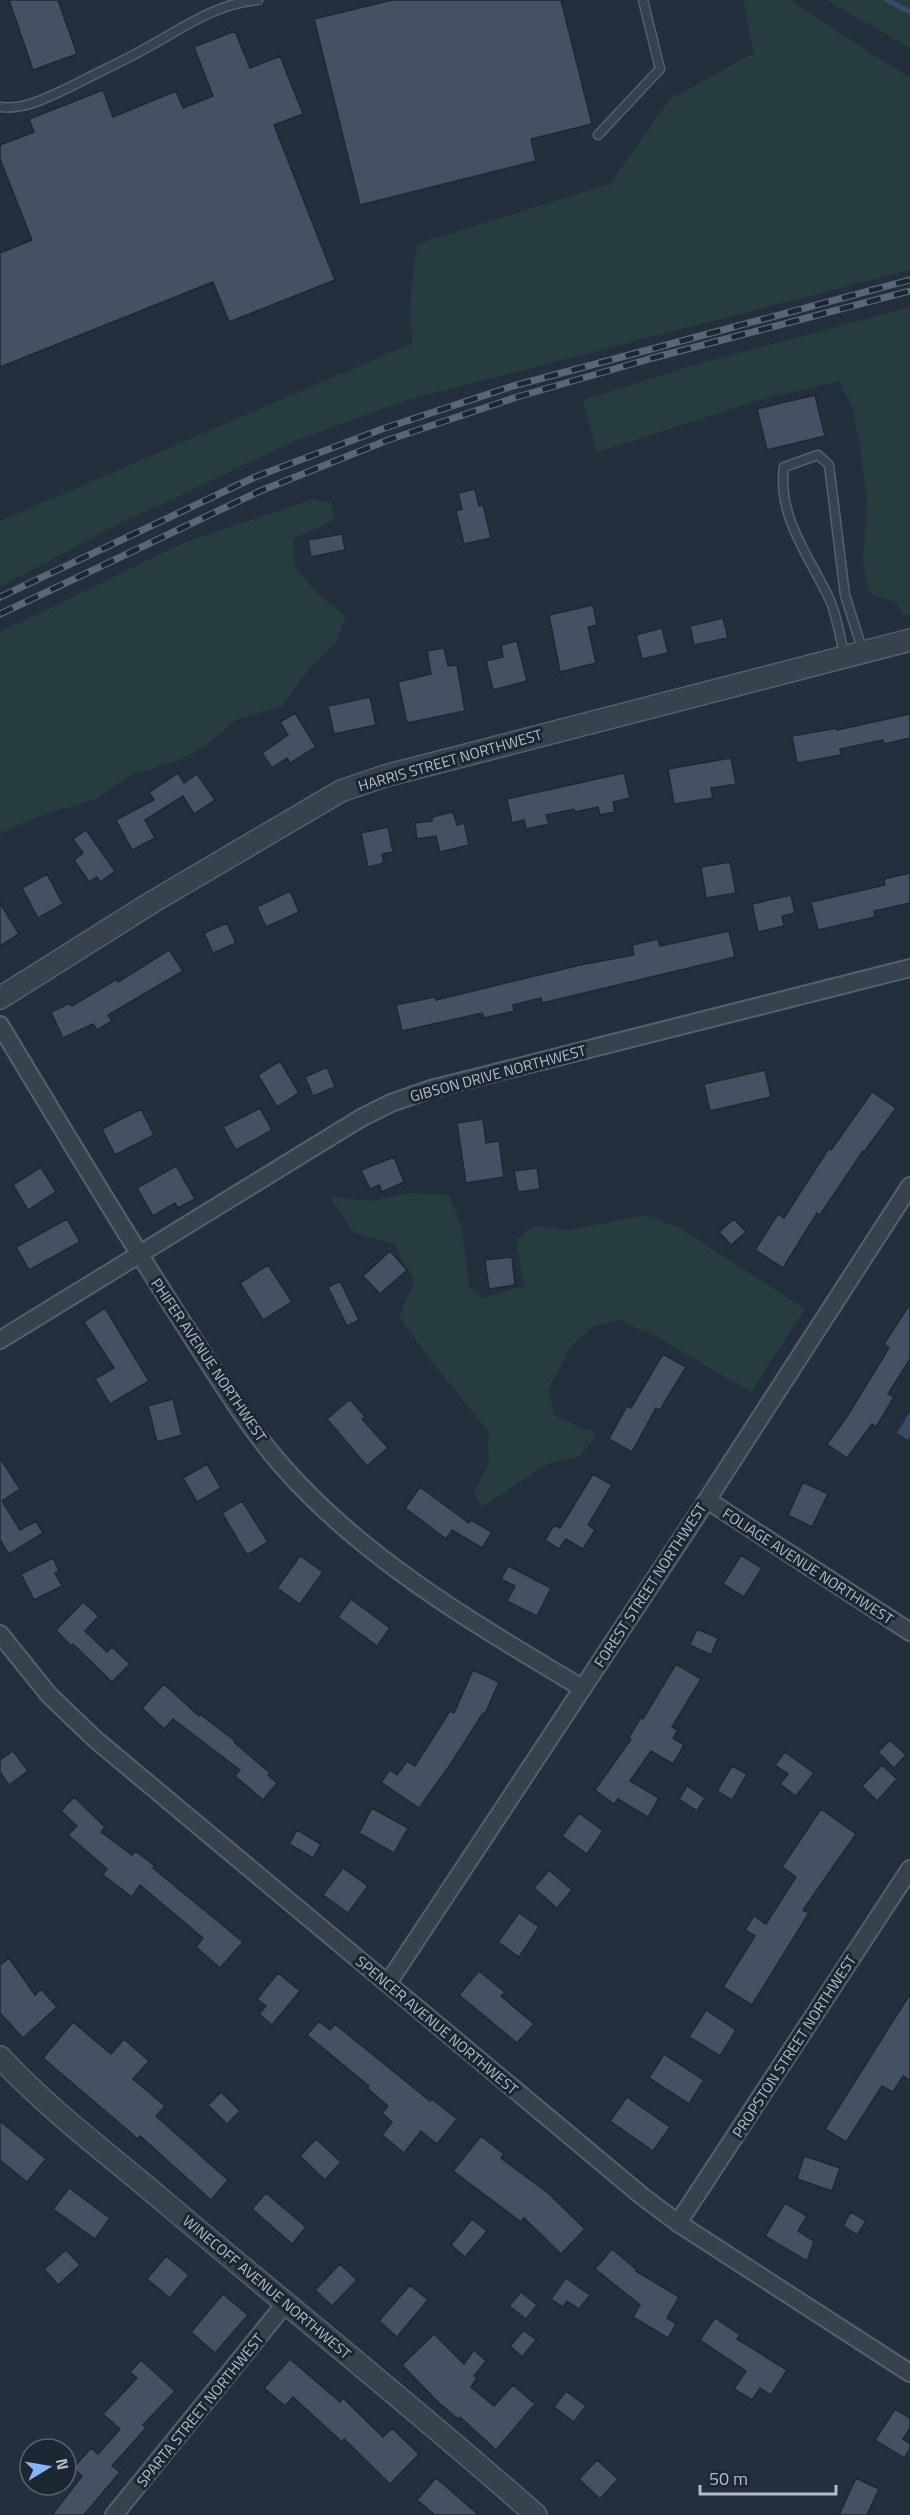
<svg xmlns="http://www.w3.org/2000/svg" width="910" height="2515" viewBox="0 0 910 2515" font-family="'Titillium Web',sans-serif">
	<rect width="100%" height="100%" fill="#242f3e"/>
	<path fill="#263c3f" d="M743,0H789L910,78V270L407,400L297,440L109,529L0,587V521L412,343L410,303L417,244L610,184L670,99L754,53Z
		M826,0H910V48Z
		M910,307V613L904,617L897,603L869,593L863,563L867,504L861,453L852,406L839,381L760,400L597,452L583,400L698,364Z
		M310,500L331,502L335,520L293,539L294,566L319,595L345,616L338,640L308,670L282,706L236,720L205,746L179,760L129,776L94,800L51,812L0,833V632L183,543Z
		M410,1193L449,1195L462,1227L469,1286L482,1298L524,1286L516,1240L534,1226L569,1230L647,1215L680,1228L805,1309L751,1392L655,1336L620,1320L594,1326L569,1348L548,1391L555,1416L597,1434L580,1456L548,1464L482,1507L474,1492L489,1464L488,1431L424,1352L399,1316L414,1282L394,1244L354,1233L330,1197L371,1201Z"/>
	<path fill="#394c67" d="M910,1412V1436L908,1440L897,1433Z"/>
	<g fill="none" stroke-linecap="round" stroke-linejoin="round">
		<path stroke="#394c67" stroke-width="5" d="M887,0L910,12"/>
	</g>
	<path fill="#455162" stroke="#1f2835" stroke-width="1.5" d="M9,0H58L77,54L33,70Z
		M392,0H561L592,124L531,139L536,161L360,205L314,19Z
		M235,31L250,68L280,56L303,114L274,125L335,280L229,322L213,282L0,367V253L32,240L0,159V145L34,132L29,119L103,90L113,117L176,91L183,108L213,96L194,47Z
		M815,395L825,436L767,450L757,409Z
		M475,489L479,506L483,505L491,538L464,544L456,511L462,509L458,493Z
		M342,534L345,550L311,557L308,540Z
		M593,605L597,625L588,627L596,663L560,672L549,615Z
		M723,618L728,638L694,645L690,626Z
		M662,628L668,653L642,659L636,635Z
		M517,641L527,681L493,690L486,661L503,657L501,645Z
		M444,648L448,666L457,665L465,711L407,723L398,682L431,674L427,651Z
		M370,697L376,725L334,734L328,706Z
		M295,713L316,747L290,763L287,758L272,768L262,753L288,735L280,722Z
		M910,714V738L884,744L883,740L840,749L841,755L797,763L792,736L837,728V730Z
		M731,758L736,784L711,788L713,798L674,804L668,769Z
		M178,773L184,783L197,774L215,800L194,814L183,796L145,820L155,838L132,850L116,820L154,800L149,792Z
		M624,773L630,798L613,802L615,812L600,815L598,807L575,812L574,809L546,815L549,824L526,829L524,820L512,823L507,799Z
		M453,812L457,825L464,823L469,845L440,852L436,836L417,839L415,823L432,821V817Z
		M388,827L393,852L382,854L384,863L368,867L361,833Z
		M86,830L115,871L100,882L97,877L89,882L74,860L83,853L73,839Z
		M730,862L736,893L706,898L701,867Z
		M910,873V903L874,911L875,917L818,930L811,902L885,885L884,879Z
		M47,874L63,904L38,918L22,888Z
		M290,891L299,912L266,927L257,907Z
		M791,895L795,913L782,916L784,926L758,932L752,904Z
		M0,903L19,934L0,946Z
		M227,923L236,943L213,953L204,933Z
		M729,931L735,957L542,1003L541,998L513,1005L514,1011L484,1018L482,1013L402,1031L396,1005L435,997L436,1000L580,965L634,955L632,945L658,939L660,946Z
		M169,950L183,971L108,1015L112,1021L97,1030L93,1024L63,1038L51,1012L70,1003L72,1006L117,979L118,982Z
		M280,1061L299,1093L277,1107L258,1075Z
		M327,1067L335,1087L313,1096L305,1077Z
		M765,1070L771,1097L710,1111L704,1084Z
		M872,1092L896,1108L864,1152L863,1151L820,1215L817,1213L783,1268L755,1250L778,1214L784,1218L829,1148L831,1150Z
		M260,1108L272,1130L236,1150L223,1127Z
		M141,1109L154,1135L115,1155L102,1129Z
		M483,1119L486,1143L499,1141L504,1177L466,1183L457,1123Z
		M394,1157L404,1182L382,1192L379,1185L370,1189L361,1170Z
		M176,1166L195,1199L178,1208L175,1203L153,1216L137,1188Z
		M41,1167L56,1192L28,1210L13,1185Z
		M537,1168L540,1189L518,1192L514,1171Z
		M67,1219L80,1242L29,1270L16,1247Z
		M734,1219L746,1232L731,1245L719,1232Z
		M390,1251L407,1270L380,1294L363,1276Z
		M512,1257L515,1285L489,1289L485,1260Z
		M268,1265L292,1302L263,1320L240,1283Z
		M340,1281L359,1320L347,1326L328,1287Z
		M910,1304V1359L888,1394L894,1397L876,1427L872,1424L847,1458L827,1444L846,1418L889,1348L884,1344Z
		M105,1308L149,1381L110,1404L95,1379L114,1368L84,1322Z
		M663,1354L686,1367L660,1410L656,1408L632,1452L609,1439L627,1406L631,1408Z
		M173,1399L182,1435L157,1442L148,1406Z
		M350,1399L365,1417L362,1419L388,1448L367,1466L327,1419Z
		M0,1458L20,1489L2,1501L20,1530L36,1521L43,1533L9,1554L0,1540Z
		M207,1464L221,1488L197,1502L183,1478Z
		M593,1474L612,1485L588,1525L595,1530L583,1549L566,1539L559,1549L545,1540L554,1525L560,1528Z
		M803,1482L828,1494L812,1527L788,1515Z
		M420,1487L469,1523L471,1520L492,1532L482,1548L452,1530L446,1539L405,1508Z
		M242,1501L268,1542L247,1555L222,1513Z
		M741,1555L762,1568L744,1597L723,1584Z
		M300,1556L323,1572L300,1604L277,1588Z
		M53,1558L59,1571L55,1573L62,1586L34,1600L21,1574Z
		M508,1566L551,1588L537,1616L507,1601L515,1586L501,1579Z
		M351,1599L390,1628L377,1646L338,1617Z
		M83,1602L99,1616L85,1631L107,1652L112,1647L130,1664L112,1682L73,1644L71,1646L56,1630Z
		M697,1629L718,1638L711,1655L690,1645Z
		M676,1664L701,1679L672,1727L678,1730L673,1738L684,1745L673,1764L651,1751L630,1781L659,1798L648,1817L618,1799L614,1804L595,1790L631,1739L629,1737L641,1717L643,1719Z
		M473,1670L499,1682L485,1714L483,1713L452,1762L419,1808L381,1782L390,1770L397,1775L407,1761L415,1766L450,1711L454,1713Z
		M164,1684L199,1716L200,1714L235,1741L234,1742L270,1773L268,1775L277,1783L263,1800L235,1776L240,1770L173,1719L164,1729L142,1708Z
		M890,1740L906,1755L894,1768L878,1752Z
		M13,1751L28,1771L9,1785L0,1772V1760Z
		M785,1752L814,1773L796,1796L780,1784L788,1774L775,1765Z
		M882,1765L897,1779L877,1801L862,1786Z
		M732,1766L747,1774L732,1800L717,1791Z
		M687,1786L705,1798L697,1811L679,1799Z
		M74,1797L105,1827L101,1832L132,1855L135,1851L155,1866L153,1868L243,1942L220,1968L196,1947L203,1938L140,1885L132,1897L103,1875L107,1869L68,1835L77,1826L61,1811Z
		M372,1808L408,1828L394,1853L359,1833Z
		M821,1809L856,1834L803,1910L809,1913L752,2005L723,1987L755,1936L745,1930L754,1916L766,1924L796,1877L782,1867Z
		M579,1813L603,1831L587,1854L562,1836Z
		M297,1830L321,1844L313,1858L289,1844Z
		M343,1868L368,1886L348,1913L323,1895Z
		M549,1870L572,1890L557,1908L534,1888Z
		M519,1913L539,1927L519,1957L498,1942Z
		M9,1958L35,1995L41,1989L57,2007L23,2038L0,2013V1965Z
		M479,1971L505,1992L501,1996L534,2024L517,2043L459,1995Z
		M278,1973L300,1991L272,2025L259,2014L266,2006L257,1999Z
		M910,1994V2081L903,2076L893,2092L882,2086L846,2142L825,2129Z
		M706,2010L736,2030L720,2056L689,2037Z
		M319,2021L330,2030L335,2024L430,2101L432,2099L457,2119L437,2144L421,2131L404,2153L382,2135L392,2122L382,2113L388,2106L367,2088L369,2086L307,2035Z
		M73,2022L111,2054L124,2039L149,2061L133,2079L165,2106L156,2116L228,2180L211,2200L140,2136L138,2139L43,2058Z
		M664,2054L704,2080L689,2104L649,2078Z
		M221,2092L240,2111L227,2124L208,2105Z
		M627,2097L670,2127L653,2151L610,2121Z
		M0,2121L46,2159L27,2182L0,2160Z
		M481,2136L504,2154L501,2158L548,2193L585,2229L561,2254L524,2218L521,2222L453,2171Z
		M316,2139L341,2162L325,2180L300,2156Z
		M804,2156L840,2168L832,2191L797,2179Z
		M69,2188L110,2218L95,2239L53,2209Z
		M266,2193L306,2227L292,2244L252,2209Z
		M785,2203L807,2216L798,2231L814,2241L807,2261L765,2236Z
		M851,2212L866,2221L857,2235L843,2226Z
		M472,2219L487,2231L465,2257L451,2245Z
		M612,2249L637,2270L636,2271L679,2297L667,2318L676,2324L668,2338L633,2317L640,2305L595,2269Z
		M66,2250L80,2265L58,2285L44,2269Z
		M166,2256L189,2275L170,2298L147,2279Z
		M340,2264L357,2280L332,2306L315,2290Z
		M566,2278L590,2295L579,2309L567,2301L563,2307L551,2299Z
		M410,2285L428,2300L397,2337L379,2321Z
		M521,2292L537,2305L526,2319L509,2306Z
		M223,2294L248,2315L215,2353L191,2332Z
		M715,2318L740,2335L737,2339L787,2370L771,2395L760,2388L752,2400L734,2389L746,2371L700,2340Z
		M524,2330L536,2340L522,2357L510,2346Z
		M434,2334L464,2364L474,2350L486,2361L474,2376L477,2378L471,2387L494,2406L513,2385L535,2404L496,2450L460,2417L458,2419L438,2402L402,2365Z
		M290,2359L340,2402L343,2398L383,2437L392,2428L419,2454L390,2484L344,2439L342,2442L293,2397L285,2406L264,2388Z
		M141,2360L175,2391L143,2425L146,2428L112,2466L120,2472L84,2515H52L82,2476L73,2468L91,2448L98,2454L120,2429L103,2414L137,2378L130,2372Z
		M566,2391L586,2406L574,2422L554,2407Z
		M895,2409L910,2418V2428L903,2439L910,2444V2449L904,2458L875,2440Z
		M597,2460L618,2479L600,2499L579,2479Z
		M436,2478L479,2515H435L417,2500Z
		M856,2478L879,2489L867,2515H839Z"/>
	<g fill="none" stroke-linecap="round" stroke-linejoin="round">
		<g stroke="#565f6c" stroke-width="11">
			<path id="service" d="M0,107C27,110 50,96 74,85C98,72 124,61 148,47C183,28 217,3 258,0
				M598,135L660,69L643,0
				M845,657C840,638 837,615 829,598C809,556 777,516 784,467L818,455L829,465L845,595L863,652"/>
		</g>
		<g stroke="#565f6c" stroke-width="20">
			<path id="minor" d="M0,1025C60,1125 120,1225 183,1323C215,1372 245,1424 284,1468C366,1561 477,1625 582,1688
				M0,1340L361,1118L391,1103L431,1089L910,968
				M707,1500L910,1632
				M0,1634L49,1695L96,1740L642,2196L678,2223L910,2373
				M388,1983L707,1500L910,1186
				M678,2223L910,1869
				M114,2515L285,2304"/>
		</g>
		<g stroke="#565f6c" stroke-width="24">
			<path id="tertiary" d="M0,998L154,901L341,791L385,776L910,640
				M0,2057C50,2111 111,2156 167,2204C290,2308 415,2408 536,2515"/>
		</g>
		<use href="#service" stroke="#38414e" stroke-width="8"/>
		<use href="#minor" stroke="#38414e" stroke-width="16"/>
		<use href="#tertiary" stroke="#38414e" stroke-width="21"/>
		<g stroke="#5a6575" stroke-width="7">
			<path id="rail" d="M0,597L255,477L382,429L513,386L910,280
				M0,614L260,491L388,440L517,397L649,359L910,291"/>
		</g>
		<use href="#rail" stroke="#1d2633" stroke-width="4.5" stroke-dasharray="14" stroke-linecap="butt"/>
	</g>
	<g text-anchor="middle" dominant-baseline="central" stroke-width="6" stroke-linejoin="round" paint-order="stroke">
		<g font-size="15" fill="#b4bcc9" stroke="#1d2633">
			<text transform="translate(450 760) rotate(-16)">HARRIS STREET NORTHWEST</text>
			<text transform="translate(498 1073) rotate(-15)">GIBSON DRIVE NORTHWEST</text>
			<text transform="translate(209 1360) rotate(56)">PHIFER AVENUE NORTHWEST</text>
			<text transform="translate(808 1566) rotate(33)">FOLIAGE AVENUE NORTHWEST</text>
			<text transform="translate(650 1585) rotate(-57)">FOREST STREET NORTHWEST</text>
			<text transform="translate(437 2025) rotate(40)">SPENCER AVENUE NORTHWEST</text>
			<text transform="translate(794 2046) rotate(-57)">PROPSTON STREET NORTHWEST</text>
			<text transform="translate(267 2287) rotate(40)">WINECOFF AVENUE NORTHWEST</text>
			<text transform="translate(200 2410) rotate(-51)">SPARTA STREET NORTHWEST</text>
		</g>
	</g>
	<g transform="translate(48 2467) rotate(79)"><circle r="28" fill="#1d2633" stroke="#59626f" stroke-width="1.5"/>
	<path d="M0-4.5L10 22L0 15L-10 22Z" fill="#8ab4f8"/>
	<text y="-9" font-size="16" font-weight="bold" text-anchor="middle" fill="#b4bcc9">N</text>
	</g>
	<path d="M700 2485v9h136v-9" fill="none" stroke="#b4bcc9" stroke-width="3"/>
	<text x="709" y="2485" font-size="18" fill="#b4bcc9" stroke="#1d2633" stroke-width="4.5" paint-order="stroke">50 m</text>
</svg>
